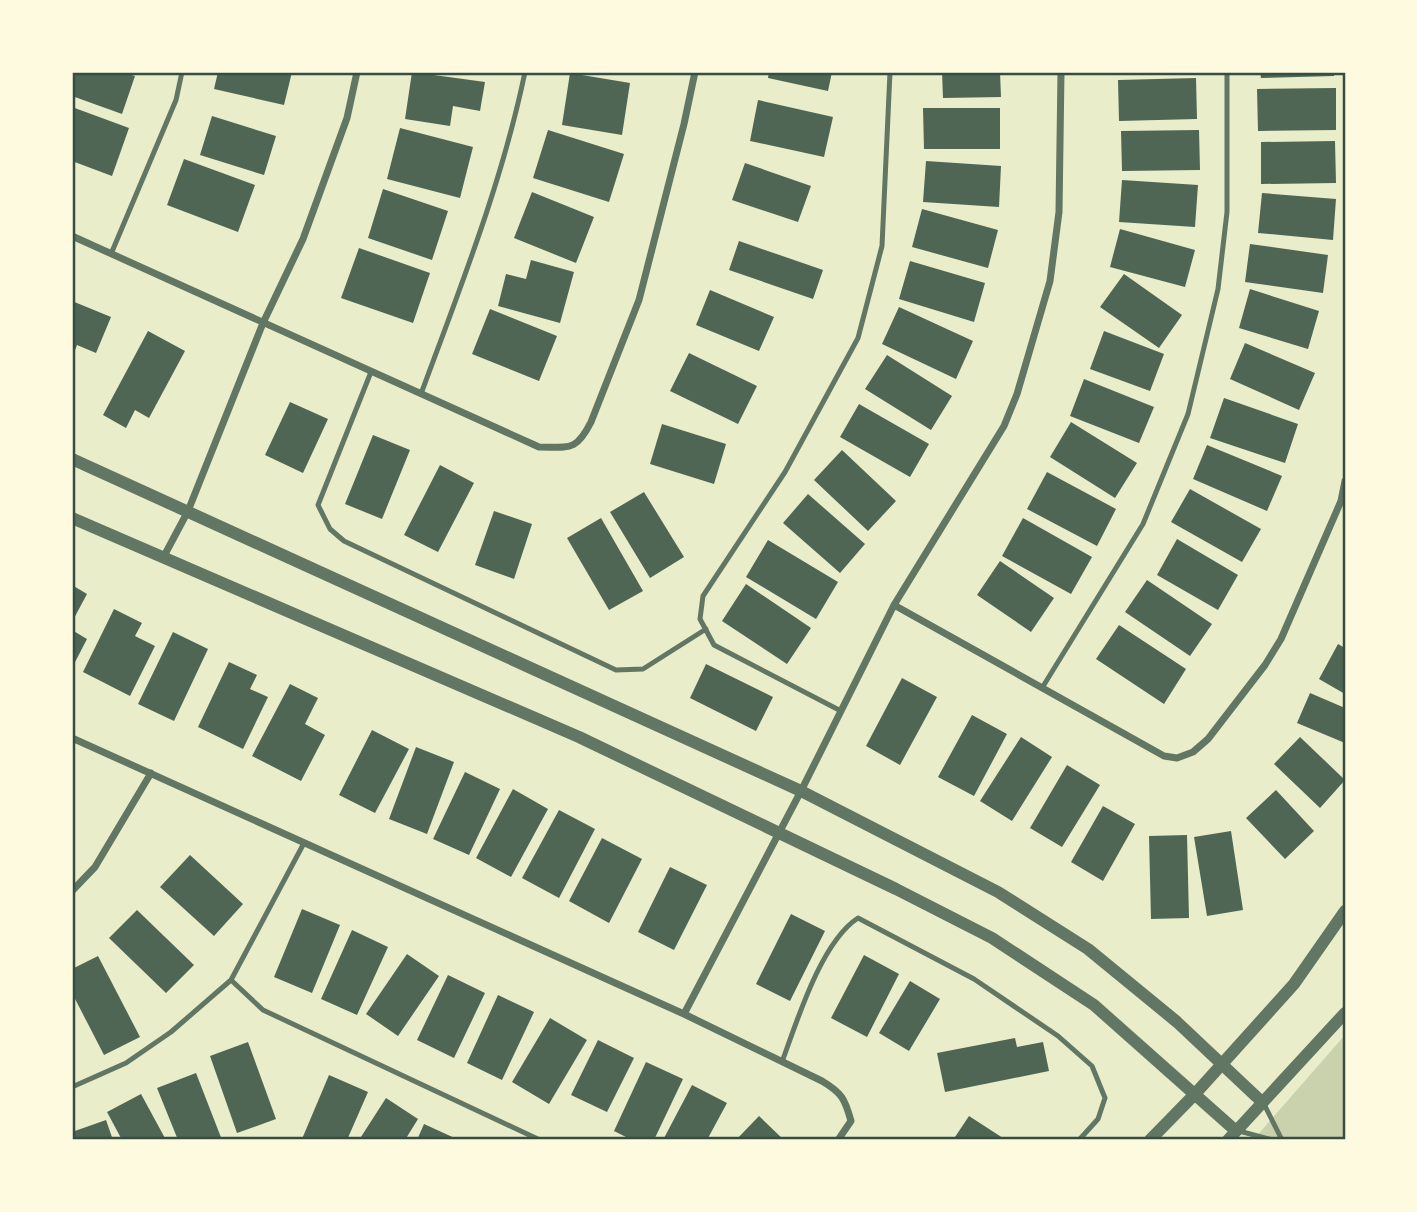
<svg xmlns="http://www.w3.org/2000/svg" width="1417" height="1212" viewBox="0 0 1417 1212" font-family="'Open Sans',sans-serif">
	<rect width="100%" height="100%" fill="#e9edc9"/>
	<path fill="#cad2ad" d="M1345,1035V1140H1258L1255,1138Z"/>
	<path fill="#4f6655" d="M72,72H121L135,76L122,114L72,96Z
		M218,72H292L284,105L214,89Z
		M412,72L485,82L480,111L453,106L450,126L405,119Z
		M769,72H832L828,91L768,78Z
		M942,72H1000L1001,97L943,98Z
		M1260,72H1334V76L1261,78Z
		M570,73L630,83L622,135L562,125Z
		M1196,78L1197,119L1119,121L1118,80Z
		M1336,88V130L1258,131L1257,89Z
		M758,100L833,117L824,157L750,141Z
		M72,107L129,128L112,176L72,161Z
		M923,108H1000V149H924Z
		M212,116L276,136L264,175L200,155Z
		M400,128L473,147L460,198L387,179Z
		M548,130L624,154L609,202L533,178Z
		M1199,130L1200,170L1122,171L1121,131Z
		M1335,141L1336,183L1261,184V142Z
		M184,159L255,185L238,232L167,205Z
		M926,161L1001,166L999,207L923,202Z
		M745,163L811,186L798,222L732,200Z
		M1122,180L1198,185L1195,227L1119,222Z
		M383,189L448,211L432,260L368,238Z
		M532,192L594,217L576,263L514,238Z
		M1262,193L1336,199L1333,240L1258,233Z
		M922,209L998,230L988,268L912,247Z
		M1120,229L1195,250L1185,287L1110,267Z
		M739,241L823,270L813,299L729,270Z
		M1250,244L1328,255L1323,293L1245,282Z
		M359,248L430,273L413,323L341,298Z
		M531,260L574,272L560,323L498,306L506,274L526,279Z
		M910,261L985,283L974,322L899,299Z
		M1124,274L1182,315L1159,348L1100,307Z
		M1250,289L1319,311L1308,349L1239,328Z
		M710,290L774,317L759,351L696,325Z
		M72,301L111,317L96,353L77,345L72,358Z
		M899,307L973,341L956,379L882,344Z
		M490,309L557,336L539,381L472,354Z
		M148,331L185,351L149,418L135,410L126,428L103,415Z
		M1104,331L1164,354L1150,391L1090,369Z
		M1245,343L1315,373L1299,410L1230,379Z
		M689,353L757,386L738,424L670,391Z
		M887,355L952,396L931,430L865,389Z
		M1084,379L1154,407L1139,443L1070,416Z
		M1224,398L1298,424L1285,463L1210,438Z
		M290,402L328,419L303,473L265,455Z
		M859,404L929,444L910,477L840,437Z
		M1071,422L1137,463L1115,498L1050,457Z
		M662,424L726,444L714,484L650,464Z
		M373,435L410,450L382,519L345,504Z
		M1207,445L1282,476L1267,511L1193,479Z
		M842,450L896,501L868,531L814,480Z
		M440,465L474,483L438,552L404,535Z
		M1047,472L1116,509L1097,546L1027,509Z
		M1190,489L1261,529L1242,562L1171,522Z
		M644,492L684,557L650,578L610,512Z
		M808,494L865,544L840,573L783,523Z
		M494,511L532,524L514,579L475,565Z
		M601,518L643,591L609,610L567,538Z
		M1023,518L1092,557L1071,594L1002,556Z
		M1177,539L1238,575L1218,610L1157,575Z
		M768,540L838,582L816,619L746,577Z
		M1000,561L1054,598L1031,632L977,595Z
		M1147,580L1212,624L1190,656L1125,612Z
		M746,584L811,628L787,664L722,621Z
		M72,585L87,594L72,622Z
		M114,609L142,623L135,636L155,646L130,696L83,672Z
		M1119,625L1186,669L1164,704L1096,659Z
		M72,630L87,639L72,668Z
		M173,632L208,649L174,721L138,704Z
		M1338,644L1345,648V694L1319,679Z
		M229,662L257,675L250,689L268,697L243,749L198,727Z
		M706,664L773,697L756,731L690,698Z
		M902,678L937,697L900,765L866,746Z
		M290,684L318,698L305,724L325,735L301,781L252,756Z
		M1310,693L1345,708V743L1297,723Z
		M972,715L1007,734L974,796L938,777Z
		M372,730L409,749L375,813L339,795Z
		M1021,737L1052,757L1012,821L980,801Z
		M1300,737L1345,780L1320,808L1274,764Z
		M416,747L454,762L427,834L389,819Z
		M1067,765L1100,785L1062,847L1030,828Z
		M465,772L500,789L469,855L433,839Z
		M513,789L548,809L511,877L476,858Z
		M1276,790L1314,831L1285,859L1246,818Z
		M1103,806L1135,824L1103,881L1071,862Z
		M559,810L595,829L559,898L522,878Z
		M1231,831L1243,910L1207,916L1194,837Z
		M1187,835L1189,918L1151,919L1149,836Z
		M602,838L642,859L609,923L569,901Z
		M190,855L243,904L214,936L160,887Z
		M670,867L707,885L674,950L638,932Z
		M302,909L340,925L312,993L274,977Z
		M137,910L194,965L166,993L109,938Z
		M791,914L825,931L790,1001L756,984Z
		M352,930L388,947L357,1015L321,999Z
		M407,954L439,976L398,1036L366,1014Z
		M864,955L899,974L867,1037L831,1018Z
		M98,956L140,1037L104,1055L72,993V969Z
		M448,975L485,993L454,1058L417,1040Z
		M910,981L940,999L909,1051L879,1033Z
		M498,995L534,1012L502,1080L467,1063Z
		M550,1018L587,1040L549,1104L512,1082Z
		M1015,1038L1017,1047L1043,1042L1049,1071L945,1092L937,1053Z
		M598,1040L634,1058L607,1112L571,1095Z
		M248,1042L276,1119L237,1133L210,1056Z
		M646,1062L683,1079L654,1140H632L614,1131Z
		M196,1073L222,1140H178L157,1088Z
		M329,1075L368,1092L347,1140H304L302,1139Z
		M692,1085L727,1103L707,1140H663Z
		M141,1094L166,1140H122L107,1112Z
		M386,1098L418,1119L405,1140H359Z
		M759,1116L784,1140H736Z
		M969,1116L1006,1140H953Z
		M106,1120L113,1140H72V1132Z
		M424,1124L459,1140H417Z"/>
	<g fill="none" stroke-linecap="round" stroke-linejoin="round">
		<path stroke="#617663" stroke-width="5" d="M111,254L176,100L182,72
			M371,372L318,505L330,529L344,541L616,670L643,669L706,629
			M421,394C460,288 502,183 525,72
			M1042,688L1143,524L1188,414L1218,289L1227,212V72
			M841,711L714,645L700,619L703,596L785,472L858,338L882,246L890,72
			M304,843L231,980L263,1010L540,1140
			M782,1062C797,1021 821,942 858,918L974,979L1058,1036L1092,1066L1105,1098L1098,1119L1079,1140
			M72,1087L126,1063L171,1032L231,980
			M1263,1102L1282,1140
			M1239,1131L1273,1140"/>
		<path stroke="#617663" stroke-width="7" d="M72,236L539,447C569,447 576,452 591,422L639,300L684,124L695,72
			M163,558L188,511L263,323L303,239L347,118L357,72
			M894,605L1164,756L1177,758L1193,752L1208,739L1265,665L1281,639L1341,501L1345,481
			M72,738L684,1014L822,1081C842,1093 845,1099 851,1121L838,1140
			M72,891L95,867L151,773
			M684,1014L801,791L894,605L1004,426L1017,394L1050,281L1059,212L1061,72"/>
		<path stroke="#617663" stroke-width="12" d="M72,459L801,791L998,892L1088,949L1177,1022L1262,1102
			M72,518L579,737L896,889L992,938L1094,1005L1236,1131
			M1150,1140L1195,1094L1294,984L1345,911
			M1228,1140L1345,1013"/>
	</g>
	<rect width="1417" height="1212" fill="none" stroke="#fefae0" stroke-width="147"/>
	<rect x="74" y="74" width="1270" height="1064" fill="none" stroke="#344e41" stroke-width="2.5"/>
</svg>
